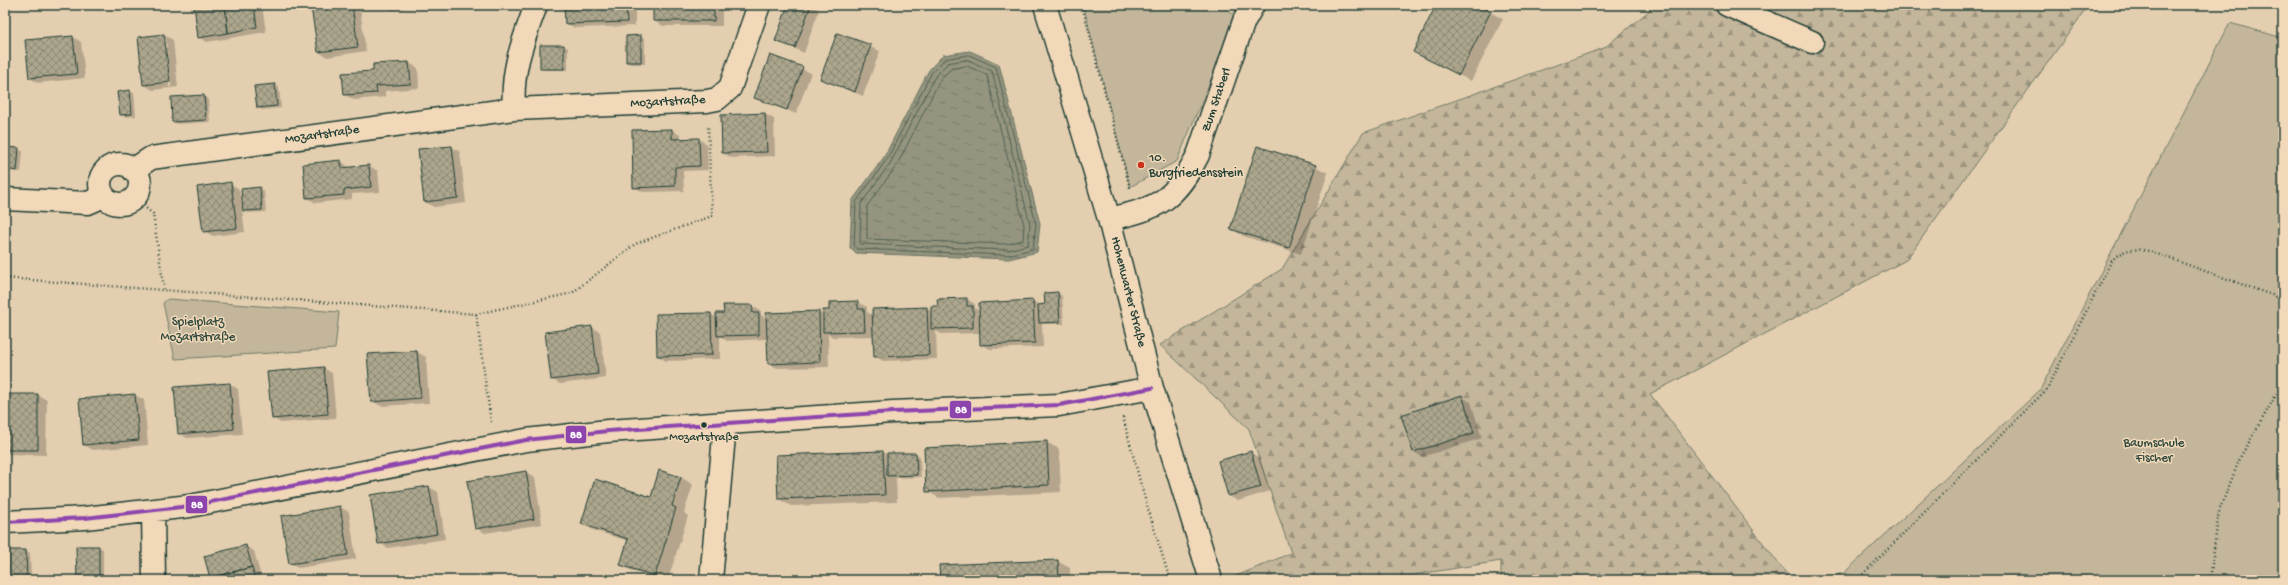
<svg xmlns="http://www.w3.org/2000/svg" width="2288" height="585" viewBox="0 0 2288 585" font-family="'Gochi Hand',sans-serif">
	<defs>
		<pattern id="forest-firs" width="22" height="20" patternUnits="userSpaceOnUse"><rect width="22" height="20" fill="#c3b69b"/><path d="M5 1l3.5 6h-7zM16 11l3.5 6h-7z" fill="#9e957f"/></pattern>
		<pattern id="water-ripples" width="26" height="14" patternUnits="userSpaceOnUse"><rect width="26" height="14" fill="#95957f"/><path d="M2 4q2-2 4 0t4 0M15 11q2-2 4 0t4 0" fill="none" stroke="#797b69"/></pattern>
		<pattern id="building-cross-hatch" width="8" height="8" patternUnits="userSpaceOnUse"><rect width="8" height="8" fill="#aca68d"/><path d="M0 0l8 8M0 8l8-8" fill="none" stroke="#8b8874"/></pattern>
	</defs>
	<rect width="100%" height="100%" fill="#e3cfb0"/>
	<filter id="ink" filterUnits="userSpaceOnUse"><feTurbulence type="fractalNoise" baseFrequency=".025" numOctaves="2"/><feDisplacementMap in="SourceGraphic" scale="8" xChannelSelector="R" yChannelSelector="G"/><feConvolveMatrix kernelMatrix="1 2 1 2 8 2 1 2 1" color-interpolation-filters="sRGB"/></filter>
	<g filter="url(#ink)">
		<path fill="#c3b69b" stroke="#717a68" d="M1083,5H1220L1237,17L1177,161L1130,187Z
			M2230,23L2283,38V580H1864L1844,573L1846,580H1811L1844,573L2040,390Z
			M168,299L339,312L335,349L175,359L163,303Z"/>
		<path fill="url(#forest-firs)" stroke="#717a68" d="M1656,5H2089L1906,260L1650,394L1791,580H1501V561L1401,577L1400,580H1236L1234,577L1291,553L1249,429L1160,345L1282,269L1363,133L1604,48Z"/>
		<path fill="url(#water-ripples)" stroke="#667261" d="M970,51L999,64L1040,224L1037,252L1009,259L856,253L850,248L852,201L884,157L929,70L943,55Z"/>
		<path fill="#0003" fill-rule="evenodd" d="M195,5H262L266,32L207,42L198,37Z
			M335,5H356L360,8L366,51L327,57L319,52Z
			M383,5H428L392,10Z
			M565,5H635V26L575,28L566,23Z
			M654,5H722V26H663L654,21Z
			M789,5H810L819,10L804,53L776,40Z
			M1437,5H1477L1503,19L1471,81L1426,59Z
			M837,34L880,51L863,96L821,79Z
			M164,35L173,40L178,87L153,90L144,85ZM164,39H166L171,87H169Z
			M641,36L645,39V64H631L627,62Z
			M73,37L81,42L85,78L38,83L30,78Z
			M564,46L568,48V70H545L541,68Z
			M771,56L811,73L796,114L756,97Z
			M409,63L418,68L419,88L385,91V97L354,100L345,95L374,72V65Z
			M275,85L279,87L281,108L262,110L258,108Z
			M129,91L134,93L136,116L125,117L121,115Z
			M204,96L208,99L210,122L177,124L173,121L172,98Z
			M765,114L774,119L775,156L732,158L723,153L722,116Z
			M672,130L680,135L681,140L699,139L707,144L708,170L683,171L684,191L643,192L634,187Z
			M452,147L460,152L466,203L434,207L425,202Z
			M5,148L23,151L21,172L5,171Z
			M341,161L350,168L369,166L378,171L380,192L352,194V199L316,203L307,198Z
			M1315,166L1328,173L1301,254L1243,236L1231,228Z
			M231,184L239,189L242,206L243,205L242,189L260,188L264,191L266,212L248,213L242,209L245,232L213,236L204,231Z
			M1058,293L1062,296L1064,324H1042L1043,347L990,349L981,344V333L941,334L936,331L937,359L883,361L875,356L874,336L833,337L828,334L829,367L777,368L769,363L768,339L727,341L720,336V359L666,361L658,356L710,314L718,318L752,306L761,311V315L767,319L818,312L824,315L830,311V303L858,302L867,307V312L873,315L927,308L932,311L967,299L975,304V308L980,311L1033,301L1040,305H1046L1045,294Z
			M592,327L600,332L606,378L560,384L551,379Z
			M417,352L426,357L429,403L381,406L372,401Z
			M323,368L332,373L336,418L281,423L272,418Z
			M230,384L238,389L242,434L187,438L179,433Z
			M5,395H38L47,400L46,455L5,454Z
			M135,395L144,400L148,445L93,450L84,445Z
			M1462,397L1471,402L1482,438L1422,457L1414,452Z
			M1046,442L1059,449L1061,492L939,498L927,491Z
			M883,452L888,455L916,454L920,456L921,477L896,478L897,502L791,506L779,499Z
			M1251,453L1260,458L1270,491L1238,501L1229,496L1219,462Z
			M526,472L535,477L542,524L485,533L476,528Z
			M681,477L693,485L684,513L688,516L668,580H660L634,572L621,565L629,541L595,531L582,523L651,498Z
			M429,487L438,492L445,539L388,548L379,543Z
			M340,507L349,512L356,559L298,568L290,563Z
			M245,546L254,551L262,580H211Z
			M98,547L103,549V580H78Z
			M5,551H26L30,553L31,580H5Z
			M1057,561L1070,568V580H941Z"/>
		<g fill="none" stroke-linecap="round" stroke-linejoin="round">
			<path stroke="#4e6052" stroke-width="1" d="M969,55L996,67L1036,224L1033,249L1008,255L857,249L854,245L856,202L887,159L932,72L945,59Z
				M968,60L992,71L1030,224L1028,245L1008,250L860,244L861,204L891,162L936,75L948,63Z
				M967,66L987,75L1024,225L1023,240L1007,244L867,239V206L897,165L941,78L951,69Z"/>
		</g>
		<path fill="url(#building-cross-hatch)" stroke="#1f3d34" d="M194,5H225L228,33L198,38Z
			M225,5H254L257,27L228,33Z
			M328,5H352L358,47L318,52L311,7Z
			M564,5H626L627,22L565,24Z
			M653,5H714V21H653Z
			M788,5H811L795,48L775,41Z
			M1436,5H1479L1491,11L1459,75L1413,52Z
			M837,33L871,45L855,92L820,79Z
			M164,34L170,82L143,85L138,37Z
			M641,35V62H626V36Z
			M73,36L77,74L29,78L25,40Z
			M540,45H564V69H540Z
			M770,55L803,67L787,110L754,98Z
			M409,62L411,84L376,86L377,93L344,95L342,73L373,71V64Z
			M275,84L277,106L257,108L254,86Z
			M130,90L132,114L120,115L117,92Z
			M204,95L206,120L172,122L171,97Z
			M765,113L767,152L722,153L721,115Z
			M672,129V139L699,138L700,166L675,167V186L633,188L632,130Z
			M452,146L458,198L424,202L418,149Z
			M1257,146L1316,165L1289,248L1230,229Z
			M5,147L19,148L17,171L5,169Z
			M341,160L342,168L369,165L371,187L344,190V195L306,198L303,164Z
			M231,182L237,228L203,232L197,187Z
			M260,187L262,210L243,211L241,189Z
			M1058,292L1060,322L1039,323L1038,305L1045,304L1044,293Z
			M967,298V306H973V328L931,329V306H938L937,299Z
			M1033,300L1035,343L980,345L979,303Z
			M858,301V309H864L865,331L823,332V310H829V302Z
			M723,305H752L753,313H759V335L717,336L716,313H724Z
			M927,307L929,355L874,357L872,309Z
			M819,311L820,362L768,364L766,313Z
			M711,313L712,355L657,356L656,314Z
			M592,326L598,374L551,380L545,332Z
			M417,351L421,398L371,402L367,354Z
			M324,367L328,414L272,419L267,372Z
			M230,383L234,429L178,434L174,387Z
			M5,394H38V450H5Z
			M135,394L139,440L83,445L79,399Z
			M1462,395L1474,433L1413,452L1401,415Z
			M1047,441L1049,485L926,492L924,448Z
			M883,451L885,495L778,499L776,455Z
			M1251,451L1261,487L1228,496L1218,461Z
			M887,453H916L917,475L887,476Z
			M659,470L681,477L672,506L676,508L655,576L620,565L628,539L581,524L595,479L651,497Z
			M526,471L534,519L475,529L467,481Z
			M429,486L437,534L378,544L370,495Z
			M340,506L348,555L289,564L281,516Z
			M246,545L252,567L210,578L204,556Z
			M76,546H99V580H77Z
			M5,550H26L27,580H5Z
			M1058,560L1059,580H940L939,565Z
			M252,567L255,580H210V578Z
			M871,579H902V580H871Z"/>
		<g fill="none" stroke-linecap="round" stroke-linejoin="round">
			<g stroke="#1f3d34" stroke-width="25">
				<path id="minor" d="M1045,5L1109,219L1152,388L1211,580
					M1727,5L1812,42
					M514,109C511,69 523,42 536,5
					M100 184a20 20 0 1 1 40 0a20 20 0 1 1-40 0Z
					M133,170L151,158L514,109L707,101L717,99L730,88L759,5
					M5,199L88,203L104,196
					M1109,219C1158,209 1175,200 1198,155L1244,21L1253,5
					M153,511L154,580
					M5,522L85,518L190,506L526,440L608,431L893,412L1059,405L1152,388
					M711,580L725,425"/>
			</g>
			<path stroke="#1f3d34" stroke-width="2.5" stroke-dasharray="1 3" stroke-linecap="butt" d="M1082,5L1130,188
				M134,198L153,214L164,289
				M5,278L476,314L572,293L635,244L712,216L708,125
				M476,314L491,422
				M1123,417L1142,489L1170,580
				M1857,580L2047,389L2111,262C2121,249 2133,248 2149,251L2283,299
				M2210,580L2219,511L2241,456L2283,383"/>
			<use href="#minor" stroke="#f0d8b8" stroke-width="22"/>
			<g stroke="#f0d8b8" stroke-width="7">
				<path id="bus-1" d="M5,522L85,518L190,506L526,440L608,431L893,412L1059,405L1152,388"/>
			</g>
			<use href="#bus-1" stroke="#8e44ad" stroke-width="4"/>
		</g>
	</g>
	<circle fill="#c8321e" stroke="#f0d8b8" stroke-width="1.5" cx="1141" cy="165" r="4"/>
	<circle fill="#1f3d34" stroke="#f0d8b8" stroke-width="1.5" cx="704" cy="425" r="3.5"/>
	<g text-anchor="middle" dominant-baseline="central" stroke-width="3" stroke-linejoin="round" paint-order="stroke">
		<g font-size="12" fill="#1f3d34" stroke="#f0d8b8">
			<text x="704" y="438">Mozartstraße</text>
		</g>
		<g font-size="13" fill="#1f3d34" stroke="#f0d8b8">
			<text transform="translate(1217 100) rotate(-71)">Zum Staberl</text>
			<text transform="translate(668 102) rotate(-3)">Mozartstraße</text>
			<text transform="translate(322 135) rotate(-8)">Mozartstraße</text>
			<text transform="translate(1128 292) rotate(76)">Hohenwarter Straße</text>
		</g>
		<g font-size="13" fill="#1f3d34" stroke="#f0d8b8" text-anchor="start">
			<text x="1149" y="158">10.<tspan x="1149" dy="15">Burgfriedensstein</tspan></text>
		</g>
		<g font-size="13" fill="#2f493e" stroke="#f0d8b8">
			<text x="198" y="322">Spielplatz<tspan x="198" dy="15">Mozartstraße</tspan></text>
			<text x="2154" y="443">Baumschule<tspan x="2154" dy="15">Fischer</tspan></text>
		</g>
	</g>
	<g stroke="#f0d8b8" stroke-width="1.5">
		<rect x="949" y="400" width="23" height="19" rx="4" fill="#8e44ad"/>
		<rect x="565" y="425" width="22" height="19" rx="4" fill="#8e44ad"/>
		<rect x="185" y="495" width="23" height="19" rx="4" fill="#8e44ad"/>
	</g>
	<g font-size="11" text-anchor="middle" font-weight="bold" fill="#fff">
		<text x="961" y="413">88</text>
		<text x="576" y="438">88</text>
		<text x="197" y="508">88</text>
	</g>
	<rect width="2288" height="585" fill="none" stroke="#f0d8b8" stroke-width="20"/>
	<rect x="10" y="10" width="2268" height="565" fill="none" stroke="#1f3d34" stroke-width="1.5" filter="url(#ink)"/>
</svg>
